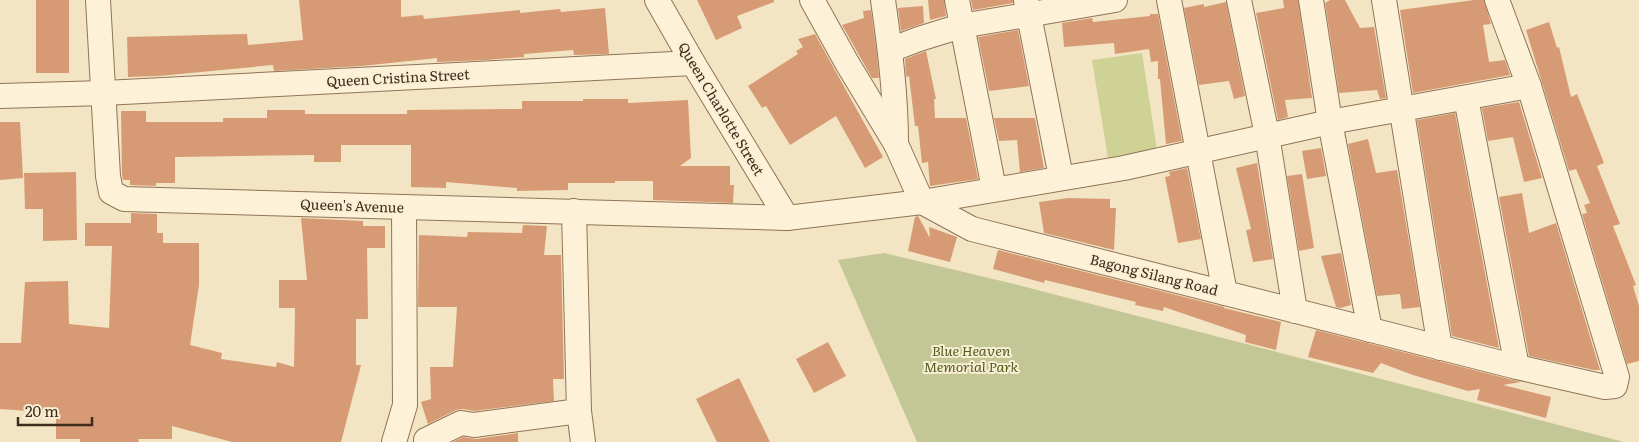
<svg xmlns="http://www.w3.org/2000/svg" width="1639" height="442" font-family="Literata,serif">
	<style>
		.green { fill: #ced395 }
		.cemetery { fill: #c2c795 }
		.building { fill: #d69b75 }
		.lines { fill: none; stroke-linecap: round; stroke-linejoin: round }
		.minor-casing { stroke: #907457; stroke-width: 26 }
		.minor { stroke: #fdf1d8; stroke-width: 24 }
		.labels { text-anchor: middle; stroke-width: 4; stroke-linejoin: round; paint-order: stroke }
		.street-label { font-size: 14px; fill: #3f2c1d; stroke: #faeed4 }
		.park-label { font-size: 14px; font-style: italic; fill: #505e21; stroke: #faeed4 }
	</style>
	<rect width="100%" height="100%" fill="#f3e4c3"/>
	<!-- green -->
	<polygon class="green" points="1142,53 1157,150 1108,158 1092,60"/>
	<!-- cemetery -->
	<polygon class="cemetery" points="884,253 1014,284 1624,442 917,442 838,260"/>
	<!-- building -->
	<g class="building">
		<rect x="36" y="0" width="33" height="73"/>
		<polygon points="299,0 401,0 401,17 423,15 424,19 520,10 520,13 560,9 561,12 605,8 609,54 574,55 573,50 524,54 524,57 486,60 437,62 437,58 362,66 274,71 273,65 159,76 128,77 127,37 246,34 247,34 248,45 303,40"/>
		<polygon points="697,0 774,0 774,2 737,16 742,28 716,40"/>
		<polygon points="928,0 944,0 946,16 930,20"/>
		<polygon points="971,0 1013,0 1013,3 973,10"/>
		<polygon points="1283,0 1298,0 1312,98 1285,100 1288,117 1278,120 1256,13 1284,8"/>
		<polygon points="1330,0 1345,0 1360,28 1374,27 1386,98 1380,99 1377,90 1339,93 1325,3"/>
		<polygon points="1474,0 1484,0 1491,24 1483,25 1489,62 1505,60 1510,75 1413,93 1400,10"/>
		<polygon points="1226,2 1245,96 1234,99 1229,81 1199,85 1184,8 1204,4 1204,7"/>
		<polygon points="923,6 924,23 901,31 898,8"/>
		<polygon points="871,10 877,55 879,78 872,78 842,25 864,18 863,11"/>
		<polygon points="1150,14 1158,14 1182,141 1166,144 1160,79 1158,79 1158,61 1151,62 1149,49 1115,54 1114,43 1064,47 1062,23 1092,18 1093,22 1150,16"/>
		<polygon points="1549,22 1557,48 1559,47 1571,97 1577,94 1604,163 1597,166 1620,224 1613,226 1636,285 1633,286 1639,306 1639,361 1627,364 1582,214 1587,213 1584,205 1590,203 1576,169 1569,171 1526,30"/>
		<polygon points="1018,30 1029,86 989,91 978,37"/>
		<polygon points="815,34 883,157 865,168 836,116 790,145 766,106 762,108 748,86 798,54 796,51 803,47 798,39"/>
		<polygon points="926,51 936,99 934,99 935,118 966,118 978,179 930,186 928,162 922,163 918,126 915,126 909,76 906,77 905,59"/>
		<polygon points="583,99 628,99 628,103 688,100 691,158 680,166 730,166 730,185 734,185 733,203 653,200 653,181 615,181 615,183 568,183 568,190 517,191 517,188 446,182 446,188 411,187 411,145 341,145 341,162 314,162 314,155 175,157 175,183 156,183 156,186 130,185 130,180 123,180 122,174 121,111 146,111 146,122 223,122 223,118 267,118 267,110 305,110 305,114 407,114 407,110 522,109 522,101 583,101"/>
		<polygon points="1519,102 1542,178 1524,182 1513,137 1488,141 1482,108"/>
		<polygon points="1455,113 1499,348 1452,336 1417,120"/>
		<polygon points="994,118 1035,118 1044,168 1020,172 1017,140 999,141"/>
		<polygon points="0,122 20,122 23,178 0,180"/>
		<polygon points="1368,139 1376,173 1397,170 1420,307 1402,309 1400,294 1377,296 1348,144"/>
		<polygon points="1321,148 1326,176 1307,179 1302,151"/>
		<polygon points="1257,163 1273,259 1253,262 1246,230 1251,229 1236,168"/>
		<polygon points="1187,168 1201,239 1178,243 1165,177 1170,176 1169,172"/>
		<polygon points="76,172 77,240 43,241 43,209 25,209 24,173"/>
		<polygon points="1302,174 1314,248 1299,251 1287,176"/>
		<polygon points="1522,193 1529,233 1556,223 1600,370 1594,370 1529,356 1499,197"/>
		<polygon points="1068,198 1110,199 1110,208 1116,208 1114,250 1044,233 1039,202"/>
		<polygon points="131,213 157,214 157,233 163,233 163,243 199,243 199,285 190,345 222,353 221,359 276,367 277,362 294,367 295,308 279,308 279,280 307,280 301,218 363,221 363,226 385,226 385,248 367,248 368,319 356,319 356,365 361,365 341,442 232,442 172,426 172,439 138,439 139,442 80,442 80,439 56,439 56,413 0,409 0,343 21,343 25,282 68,281 69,324 109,328 112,246 85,246 85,223 131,223"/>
		<polygon points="918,216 930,238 929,227 957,237 950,262 908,251 915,217"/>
		<polygon points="523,225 547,226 544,255 561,255 564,379 553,379 554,401 474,411 463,409 456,410 428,424 421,402 431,399 430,367 453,367 457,307 418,307 419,235 467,237 468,232 522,233"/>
		<polygon points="998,250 1224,307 1224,308 1281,322 1276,350 1245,342 1246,335 1164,307 1163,311 1135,305 1136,302 1045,280 1044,283 993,269"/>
		<polygon points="1341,253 1351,305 1340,308 1336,307 1321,256"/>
		<polygon points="1316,330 1521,382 1503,385 1551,397 1546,418 1477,400 1480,389 1468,391 1413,375 1381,363 1373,373 1308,357"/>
		<polygon points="828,342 846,376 814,393 796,359"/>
		<polygon points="739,378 770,442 717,442 696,399"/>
		<polygon points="518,433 518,442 453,442 463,437 476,439"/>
	</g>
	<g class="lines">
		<!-- minor casing -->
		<g class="minor-casing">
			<g id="minor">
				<polyline points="98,0 108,176 111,192 124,199 787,218 922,202 1124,168 1330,122 1529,86"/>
				<polyline points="657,0 693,63 787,218"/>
				<polyline points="812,0 847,63 896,144 922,202 972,229 1517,367 1605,387 1615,386 1617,377 1529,86 1497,0"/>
				<path d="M 883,0 C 890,48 896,95 896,144"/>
				<polyline points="957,0 994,189"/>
				<polyline points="1026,0 1061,177"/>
				<polyline points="1169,0 1225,293"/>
				<polyline points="1239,0 1267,135 1295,311"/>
				<polyline points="1311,0 1330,122 1370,330"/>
				<polyline points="1384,0 1440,348"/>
				<polyline points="890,50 919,39 961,26 1115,0"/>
				<polyline points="0,96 104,93 693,63"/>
				<polyline points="1466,98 1517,367"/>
				<polyline points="574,211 579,411 583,442"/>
				<polyline points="426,440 461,423 474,425 579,411"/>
				<polyline points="394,442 405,405 404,207"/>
			</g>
		</g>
		<!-- minor -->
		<use href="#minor" class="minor"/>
	</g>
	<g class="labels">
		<!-- street labels -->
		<g class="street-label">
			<text transform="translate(398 78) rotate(-3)" y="5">Queen Cristina Street</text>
			<text transform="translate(721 109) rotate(59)" y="5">Queen Charlotte Street</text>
			<text transform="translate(352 206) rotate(2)" y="5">Queen's Avenue</text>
			<text transform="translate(1154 275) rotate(14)" y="5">Bagong Silang Road</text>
		</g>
		<!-- park labels -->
		<g class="park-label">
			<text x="971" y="356">Blue Heaven<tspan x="971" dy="16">Memorial Park</tspan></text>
		</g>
	</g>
	<!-- scale -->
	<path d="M18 417v8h74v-8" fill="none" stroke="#3f2c1d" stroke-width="2.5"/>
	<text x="25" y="417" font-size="15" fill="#3f2c1d" stroke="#faeed4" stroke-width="4" paint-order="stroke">20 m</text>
</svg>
